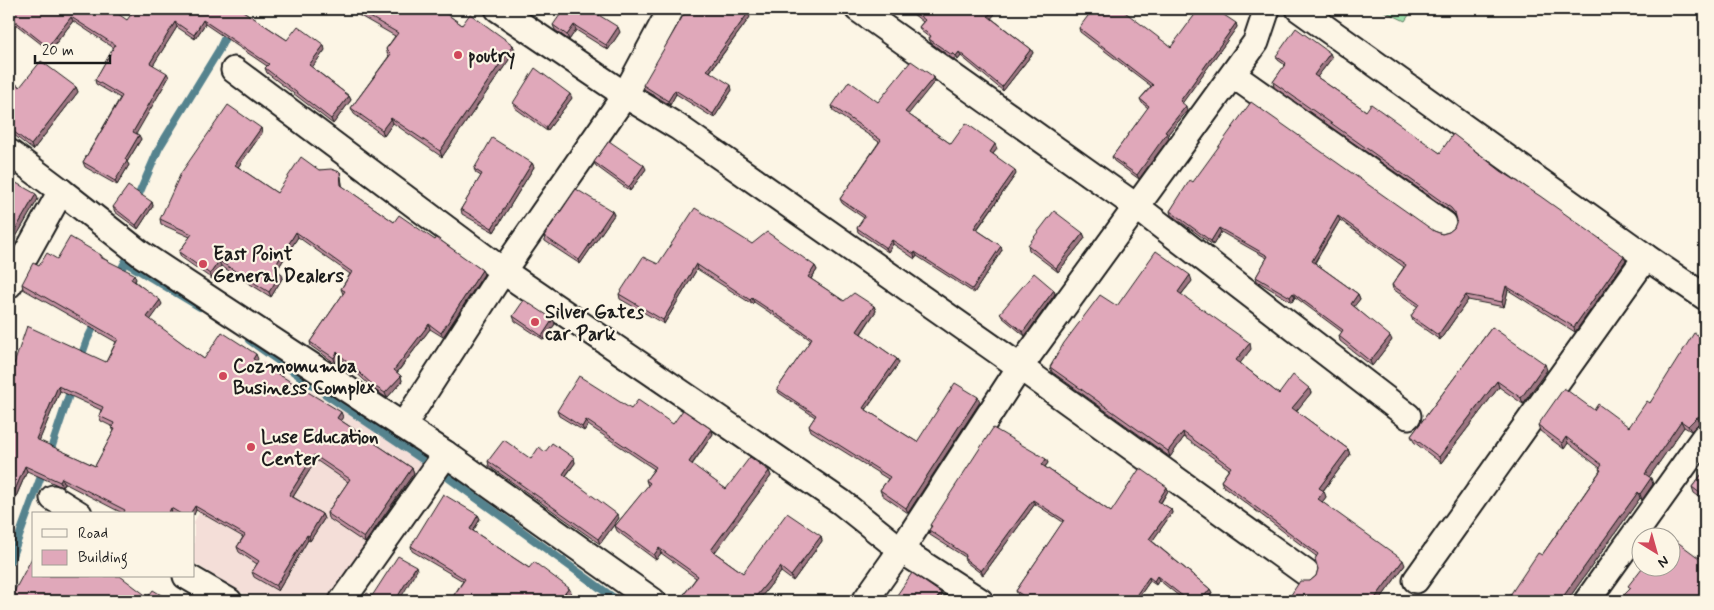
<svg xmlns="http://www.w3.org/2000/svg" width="1714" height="610" font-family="Mynerve,sans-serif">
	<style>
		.built { fill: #f4ded8 }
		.green { fill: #9cdfaa; stroke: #5c7e63 }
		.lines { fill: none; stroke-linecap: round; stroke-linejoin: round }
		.stream { stroke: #55838e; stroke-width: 8 }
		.minor-casing { stroke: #1c1c1c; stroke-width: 29 }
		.minor { stroke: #fcf5e5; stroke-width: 25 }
		.wall { fill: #c190a0; stroke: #1c1c1c; fill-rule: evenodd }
		.shaded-wall { fill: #9d7682; stroke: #1c1c1c }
		.building { fill: #e0a8ba; stroke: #1c1c1c; fill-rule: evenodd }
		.poi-dot { fill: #d1495b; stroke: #fcf5e5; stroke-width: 2 }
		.labels { text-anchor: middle; stroke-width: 4.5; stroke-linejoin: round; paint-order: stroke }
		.poi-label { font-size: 19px; font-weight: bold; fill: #1c1c1c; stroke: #fcf5e5; text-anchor: start }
	</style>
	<rect width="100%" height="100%" fill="#fcf5e5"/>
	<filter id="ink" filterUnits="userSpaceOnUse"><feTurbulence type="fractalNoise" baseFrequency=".02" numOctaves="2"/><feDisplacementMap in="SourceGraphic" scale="10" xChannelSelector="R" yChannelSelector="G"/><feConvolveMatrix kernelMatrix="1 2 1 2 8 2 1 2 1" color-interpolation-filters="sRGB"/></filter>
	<g filter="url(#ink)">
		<!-- built -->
		<polygon class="built" points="261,360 432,467 348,601 255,601 194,563 194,522 214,486 221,420"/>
		<!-- green -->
		<polygon class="green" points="1380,9 1413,9 1405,21"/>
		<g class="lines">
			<!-- stream -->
			<g class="stream">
				<polyline points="136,201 159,148 219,50 229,29"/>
				<polyline points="118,276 125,262 200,307"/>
				<polyline points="249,340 328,396 425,461"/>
				<polyline points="80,360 87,340 97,320"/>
				<polyline points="49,455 72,386"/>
				<polyline points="446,476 618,601"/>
				<polyline points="9,564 44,468"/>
			</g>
			<!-- minor casing -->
			<g class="minor-casing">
				<g id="minor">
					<polyline points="498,9 625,95 678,127 1020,367 1306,573"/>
					<polyline points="858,9 1137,207 1408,416"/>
					<polyline points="1299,9 1646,257 1705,297"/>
					<polyline points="234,70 503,271 841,502 901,550 980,601"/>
					<polyline points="1233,75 1444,224"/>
					<polyline points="9,152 61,191 141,254 446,454 653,601"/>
					<polyline points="9,285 61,191"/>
					<polyline points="403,426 503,271 625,95 671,9"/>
					<polyline points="53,498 79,514"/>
					<polyline points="186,576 229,601"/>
					<polyline points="1416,580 1646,257"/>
					<polyline points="342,601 446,454"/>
					<polyline points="865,601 901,550 1020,367 1256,42 1267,9"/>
					<polyline points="1587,601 1705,436"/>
				</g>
			</g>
			<!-- minor -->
			<use href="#minor" class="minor"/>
		</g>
		<!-- wall -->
		<g class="wall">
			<polygon points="9,9 127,20 240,9 287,40 325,50 312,67 349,96 351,100 333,124 267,73 265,68 267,66 205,24 195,39 177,27 153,65 169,77 136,133 141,139 127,162 129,165 117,185 85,167 83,162 120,98 96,84 95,80 114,48 73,21 50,51 9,19"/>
			<polygon points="348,9 440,9 462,25 513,45 515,51 442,157 393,123 384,136 354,114 351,108 389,56 388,55 386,49 395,36"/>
			<polygon points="591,9 591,10 620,32 608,50 576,30 569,40 555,30 553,25"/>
			<polygon points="907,9 999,9 991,18 1031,49 1033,53 1003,91 961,56 958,60 955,58 953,59 931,43 929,39 930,38 921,31 919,27 923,22"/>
			<polygon points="750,17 710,72 732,90 714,118 676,94 670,105 644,89 643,85"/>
			<polygon points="1236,23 1237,27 1182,103 1187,111 1168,134 1169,138 1139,179 1114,161 1112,157 1148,108 1142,103 1140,99 1151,86 1080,32 1079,28 1171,47"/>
			<polygon points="1276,56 1332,58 1317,77 1366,111 1440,153 1501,171 1626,260 1575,332 1508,290 1504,307 1468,300 1440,340 1413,321 1411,316 1418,307 1393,289 1392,285 1404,267 1340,220 1315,263 1358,294 1360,299 1354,306 1392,340 1372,366 1340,341 1339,336 1342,332 1295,297 1292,302 1257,281 1256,277 1267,258 1221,232 1213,245 1171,215 1170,211 1193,182 1434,231 1442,234 1449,232 1454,228 1457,220 1456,216 1452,212 1274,87 1273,82 1285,65 1278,60"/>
			<polygon points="934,77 935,81 908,114 951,144 997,149 993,154 1016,174 977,230 1001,246 1002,250 974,293 917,256 915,259 893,244 888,252 858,232 857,228 864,218 842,203 840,199 879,142 833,111 832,106 878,102"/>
			<polygon points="9,79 20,87 76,87 78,92 33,150 9,131"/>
			<polygon points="572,98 547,131 515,108 513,103"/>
			<polygon points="261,128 262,133 238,167 277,193 319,170 340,172 341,177 342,186 394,222 435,240 482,270 484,274 443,337 430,329 397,373 401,376 402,381 387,398 375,390 339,357 335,363 311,346 310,342 343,294 341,289 350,274 298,237 277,270 283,277 271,297 221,266 212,279 181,257 179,252 190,237 161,224 160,219"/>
			<polygon points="594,162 646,169 630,191 596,166"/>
			<polygon points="532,163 534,167 494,232 462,214 461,209 481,176 476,173 474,169"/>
			<polygon points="9,179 38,199 13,242 9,239"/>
			<polygon points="152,202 153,206 138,229 115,212 113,207"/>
			<polygon points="612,211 614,215 580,264 545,241 544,236"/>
			<polygon points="1083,233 1085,238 1058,272 1029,250 1028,245"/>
			<polygon points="752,244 815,266 817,270 811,279 844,301 874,306 876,311 861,334 897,359 899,363 866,410 917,442 980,402 908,513 882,495 880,490 888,479 811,431 809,426 815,417 779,393 777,389 811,340 754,302 752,304 697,269 664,324 620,299 619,294 658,264"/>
			<path d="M 101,255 L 103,258 L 136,279 L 135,281 L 162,304 L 150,320 L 204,359 L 258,359 L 256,361 L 343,417 L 340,420 L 412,468 L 414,473 L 365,543 L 328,518 L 327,513 L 348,482 L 316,460 L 293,497 L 322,514 L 324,519 L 310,541 L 308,540 L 278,591 L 254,577 L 252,572 L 257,564 L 239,552 L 237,547 L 243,537 L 196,510 L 194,514 L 124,514 L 64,483 L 62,487 L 27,471 L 9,513 L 14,364 L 106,362 L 116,342 L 23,289 L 22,284 L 39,266 ZM 60,391 L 101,410 L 99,416 L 101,421 L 113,427 L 112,428 L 114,431 L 95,466 L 39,441 Z"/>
			<polygon points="1192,281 1181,295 1251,349 1240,363 1279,394 1309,388 1311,393 1296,411 1348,449 1350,455 1323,491 1326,497 1322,502 1405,565 1379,601 1290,601 1289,598 1316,576 1318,569 1316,556 1223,486 1221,481 1229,469 1184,437 1170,457 1052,372 1050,367 1117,306"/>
			<polygon points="1054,290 1055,294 1025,336 1002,317 1000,313"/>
			<polygon points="513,316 555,324 544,340 515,321"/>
			<polygon points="1492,327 1547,370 1523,404 1499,387 1441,463 1414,442 1411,436"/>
			<polygon points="1705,339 1705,422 1699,423 1691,431 1684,427 1649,477 1653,484 1642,500 1640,498 1567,601 1506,601 1542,555 1600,471 1599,469 1600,468 1568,443 1564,449 1540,431 1538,425 1594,410 1629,427"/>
			<polygon points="631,409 673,424 711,429 713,434 692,465 726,489 769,471 771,476 714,552 743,573 821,536 822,541 793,581 781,572 758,601 679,601 696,578 661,553 656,560 617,531 615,526 648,486 646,480 654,469 588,425 584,431 559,416 557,411"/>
			<polygon points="545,452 574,458 575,463 566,476 619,518 600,544 489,466 488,461 531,459"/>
			<polygon points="1046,459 1048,463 1045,467 1111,512 1168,491 1161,503 1171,509 1172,513 1152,541 1210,589 1212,593 1205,601 1185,601 1159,580 1156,585 1150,581 1136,601 1027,601 1018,595 1016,591 1063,522 1035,504 983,575 966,562 964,558 965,557 930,535 929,530 931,527 930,525"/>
			<polygon points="1705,470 1705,501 1694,493 1692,487"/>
			<polygon points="478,515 480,519 473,531 529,568 571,592 564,601 450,601 463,581 412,551 411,546"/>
		</g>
		<!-- shaded-wall -->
		<g class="shaded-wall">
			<polygon points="994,9 999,9 990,20 988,16"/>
			<polygon points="748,13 750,17 708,74 707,70"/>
			<polygon points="71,17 73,21 50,51 48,47"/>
			<polygon points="203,20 205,24 195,39 194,35"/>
			<polygon points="175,22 177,27 152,67 150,63"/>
			<polygon points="1236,23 1237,27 1181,105 1180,101"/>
			<polygon points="574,25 576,30 569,40 567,35"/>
			<polygon points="618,27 620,32 608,50 606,45"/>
			<polygon points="324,45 325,50 311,69 309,65"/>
			<polygon points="513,45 515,51 442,157 440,151"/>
			<polygon points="1031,49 1033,53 1003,91 1002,87"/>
			<polygon points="959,52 961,56 958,60 956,56"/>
			<polygon points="1330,53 1332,58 1315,80 1314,75"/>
			<polygon points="167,73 169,77 135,136 133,132"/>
			<polygon points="934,77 935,81 907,116 905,112"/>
			<polygon points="731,85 732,90 714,118 713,114"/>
			<polygon points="76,87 78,92 33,150 31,145"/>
			<polygon points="675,90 676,94 670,105 668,101"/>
			<polygon points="570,94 572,98 547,131 546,127"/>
			<polygon points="349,96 351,100 333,124 331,119"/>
			<polygon points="1186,106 1187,111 1168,134 1169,138 1139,179 1137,175 1165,132"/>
			<polygon points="391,118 393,123 384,136 382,130"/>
			<polygon points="261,128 262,133 236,170 235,165"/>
			<polygon points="139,135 141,139 127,162 129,165 117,185 115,181 125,159"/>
			<polygon points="995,144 997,149 991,156 990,152"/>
			<polygon points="532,163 534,167 494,232 492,228"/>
			<polygon points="644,165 646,169 630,191 629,187"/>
			<polygon points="1015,170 1016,174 975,232 974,228"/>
			<polygon points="340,172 341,177 343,190 341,185"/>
			<polygon points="36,194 38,199 13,242 11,237"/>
			<polygon points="152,202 153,206 138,229 136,225"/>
			<polygon points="612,211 614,215 580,264 579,260"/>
			<polygon points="1338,216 1340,220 1313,265 1312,261"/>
			<polygon points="1219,228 1221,232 1213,245 1211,241"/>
			<polygon points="296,232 298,237 275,273 274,268"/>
			<polygon points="1083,233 1085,238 1058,272 1056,268"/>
			<polygon points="892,240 893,244 888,252 886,248"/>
			<polygon points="1001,246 1002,250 974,293 972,289"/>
			<polygon points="915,252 917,256 915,259 914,254"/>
			<polygon points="1624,256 1626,260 1575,332 1574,327"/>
			<polygon points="219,261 221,266 212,279 210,274"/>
			<polygon points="696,264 697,269 664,324 663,320"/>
			<polygon points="815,266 817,270 809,281 808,277"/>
			<polygon points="482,270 484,274 443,337 441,333"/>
			<polygon points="281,273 283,277 271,297 269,292"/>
			<polygon points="134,274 136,279 133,284 131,279"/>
			<polygon points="1190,275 1192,281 1179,297 1178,292"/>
			<polygon points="1506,286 1508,290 1504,307 1502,302"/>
			<polygon points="1054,290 1055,294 1025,336 1023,332"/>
			<polygon points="1293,293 1295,297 1292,302 1290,297"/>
			<polygon points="1358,294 1360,299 1353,308 1351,304"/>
			<polygon points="1466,295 1468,300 1440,340 1438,335"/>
			<polygon points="752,298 754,302 752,304 750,300"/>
			<polygon points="160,300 162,304 149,322 147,317"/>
			<polygon points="874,306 876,311 859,336 857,331"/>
			<polygon points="553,319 555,324 544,340 542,336"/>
			<polygon points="429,324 430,329 395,375 394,370"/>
			<polygon points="1390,336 1392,340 1372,366 1370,361"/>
			<polygon points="1250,343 1251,349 1238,366 1236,360"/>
			<polygon points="337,352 339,357 335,363 334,358"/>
			<polygon points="256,354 258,359 255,364 253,359"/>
			<polygon points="897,359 899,363 864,412 863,408"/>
			<polygon points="1545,364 1547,370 1523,404 1521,398"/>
			<polygon points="401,376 402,381 387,398 385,393"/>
			<polygon points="1497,381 1499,387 1441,463 1439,457"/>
			<polygon points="58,386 60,391 38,444 36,439"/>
			<polygon points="1309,388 1311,393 1294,414 1292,408"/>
			<polygon points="978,397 980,402 908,513 906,508"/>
			<polygon points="341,412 343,417 339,423 337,418"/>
			<polygon points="1697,417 1699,423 1691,431 1688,426"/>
			<polygon points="586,420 588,425 584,431 582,427"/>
			<polygon points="1681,421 1684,427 1647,480 1645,474"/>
			<polygon points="711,429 713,434 690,467 689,462"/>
			<polygon points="1183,432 1184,437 1170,457 1168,451"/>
			<polygon points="1566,437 1568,443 1564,449 1562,443"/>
			<polygon points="1348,449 1350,455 1321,493 1319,488"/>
			<polygon points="314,455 316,460 291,500 289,495"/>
			<polygon points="574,458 575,463 564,478 563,474"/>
			<polygon points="1046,459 1048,463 1043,469 1042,465"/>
			<polygon points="25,466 27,471 9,513 9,504"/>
			<polygon points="412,468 414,473 365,543 364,538"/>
			<polygon points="769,471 771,476 713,555 711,550"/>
			<polygon points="62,478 64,483 62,487 60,482"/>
			<polygon points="1651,478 1653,484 1642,500 1640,494"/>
			<polygon points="1167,487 1168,491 1159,505 1158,501"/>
			<polygon points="1324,491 1326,497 1320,505 1318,499"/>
			<polygon points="1638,492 1640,498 1567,601 1560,601"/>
			<polygon points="1033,500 1035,504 983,575 981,571"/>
			<polygon points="195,506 196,510 194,515 194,514 190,514"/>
			<polygon points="171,508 172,514 168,514"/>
			<polygon points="1171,509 1172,513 1151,543 1149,539"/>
			<polygon points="322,514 324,519 310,541 309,536"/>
			<polygon points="617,514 619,518 600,544 598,539"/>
			<polygon points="478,515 480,519 472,533 470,529"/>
			<polygon points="307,535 308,540 278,591 276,586"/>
			<polygon points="821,536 822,541 793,581 791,576"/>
			<polygon points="659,548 661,553 656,560 654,555"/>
			<polygon points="1403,560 1405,565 1379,601 1373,601"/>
			<polygon points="416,566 417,570 399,601 395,601"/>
			<polygon points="780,567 781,572 758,601 752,601"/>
			<polygon points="1157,576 1159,580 1156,585 1154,581"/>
			<polygon points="1149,577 1150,581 1136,601 1132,601"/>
			<polygon points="569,588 571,592 564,601 559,601"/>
			<polygon points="1210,589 1212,593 1205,601 1200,601"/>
			<polygon points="941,593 942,597 940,601 935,601"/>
		</g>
		<!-- building -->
		<g class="building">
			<polygon points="9,9 111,9 127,20 135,9 240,9 287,40 298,26 324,45 309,65 349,96 331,119 265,68 269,64 203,20 194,35 175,22 150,63 167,73 133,132 139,135 125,159 127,161 115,181 83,162 122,96 95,80 115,45 71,17 48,47 9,16"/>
			<polygon points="356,9 440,9 462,25 470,14 513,45 440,151 391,118 382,130 351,108 391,54 386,49 398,33"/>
			<polygon points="564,9 589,9 618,27 606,45 574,25 567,35 553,25"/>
			<polygon points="688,9 743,9 748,13 707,70 731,85 713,114 675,90 668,101 643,85 684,14"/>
			<polygon points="911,9 994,9 988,16 1031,49 1002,87 959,52 956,56 953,53 952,55 929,39 931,36 919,27 925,20"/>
			<polygon points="1093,9 1121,9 1171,47 1199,9 1215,9 1236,23 1180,101 1186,106 1165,132 1167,133 1137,175 1112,157 1149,106 1140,99 1153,85 1079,28"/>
			<polygon points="1296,28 1330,53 1314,75 1366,111 1371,104 1440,153 1453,134 1501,171 1540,196 1624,256 1574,327 1506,286 1502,302 1466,295 1438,335 1411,316 1419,304 1392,285 1406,265 1338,216 1312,261 1358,294 1351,304 1390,336 1370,361 1339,336 1343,330 1293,293 1290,297 1256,277 1268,256 1219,228 1211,241 1170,211 1190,180 1193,182 1251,102 1434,231 1442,234 1449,232 1454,228 1457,220 1455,213 1451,208 1273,82 1286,63 1276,56"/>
			<polygon points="41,61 76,87 31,145 9,128 9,79 20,87"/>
			<polygon points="911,61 934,77 905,112 951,144 966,123 995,144 990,152 1015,170 974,228 1001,246 972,289 915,252 914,254 892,240 886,248 857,228 865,216 840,199 881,140 832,106 849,81 878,102"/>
			<polygon points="535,68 570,94 546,127 513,103"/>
			<polygon points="228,105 261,128 235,165 277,193 301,157 319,170 331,169 340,172 341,185 394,222 399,215 435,240 437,238 482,270 441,333 429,324 394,370 401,376 385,393 374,386 337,352 334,358 310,342 345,291 341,289 352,272 296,232 274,268 281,273 269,292 219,261 210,274 179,252 192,234 160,219 181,173"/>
			<polygon points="492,138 532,163 492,228 461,209 482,174 474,169"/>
			<polygon points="609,141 644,165 629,187 594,162"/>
			<polygon points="9,179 36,194 11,237 9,235"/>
			<polygon points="128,186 152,202 136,225 113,207"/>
			<polygon points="576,189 612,211 579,260 544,236"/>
			<polygon points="695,208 752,244 767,232 815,266 808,277 844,301 854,293 874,306 857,331 897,359 863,408 917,442 955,383 978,397 906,508 880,490 890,477 809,426 816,415 777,389 812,338 752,298 750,300 696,264 663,320 619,294 643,257 658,264"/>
			<polygon points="1054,211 1083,233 1056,268 1028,245"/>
			<path d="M 70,237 L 101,255 L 100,257 L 134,274 L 131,279 L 160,300 L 147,317 L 204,359 L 222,332 L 256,354 L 253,359 L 341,412 L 337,418 L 412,468 L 364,538 L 327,513 L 350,479 L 314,455 L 289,495 L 322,514 L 309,536 L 307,535 L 276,586 L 252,572 L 259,561 L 237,547 L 245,535 L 195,506 L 190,514 L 181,514 L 171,508 L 168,514 L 126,514 L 124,512 L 125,510 L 62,478 L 60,482 L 25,466 L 9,504 L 9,362 L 14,364 L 27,326 L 106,362 L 118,339 L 22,284 L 33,263 L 39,266 L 47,253 L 57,259 ZM 58,386 L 103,407 L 99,416 L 114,423 L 112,428 L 115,429 L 95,466 L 36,439 Z"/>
			<polygon points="1156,251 1190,275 1178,292 1250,343 1236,360 1279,394 1293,375 1309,388 1292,408 1348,449 1319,488 1324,491 1318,499 1403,560 1373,601 1293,601 1289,598 1300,581 1310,581 1316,576 1318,569 1315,559 1318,554 1221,481 1231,467 1183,432 1168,451 1050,367 1064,343 1100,295 1117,306"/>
			<polygon points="1034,273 1054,290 1023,332 1000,313"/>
			<polygon points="524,300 553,319 542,336 513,316"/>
			<polygon points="1492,327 1545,364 1521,398 1497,381 1439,457 1411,436"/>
			<polygon points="1694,333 1705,339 1705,416 1697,417 1688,426 1681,421 1645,474 1651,478 1640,494 1638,492 1560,601 1506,601 1538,553 1542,555 1601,470 1599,469 1602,465 1566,437 1562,443 1538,425 1564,388 1594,410 1598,404 1629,427 1647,401 1650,403"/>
			<polygon points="579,376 631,409 638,400 673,424 683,410 711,429 689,462 726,489 750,457 769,471 711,550 743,573 787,513 821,536 791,576 780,567 752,601 751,601 746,597 743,601 679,601 698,576 659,548 654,555 615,526 650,483 646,480 656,467 586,420 582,427 557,411"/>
			<polygon points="993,428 1046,459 1042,465 1111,512 1140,468 1167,487 1158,501 1171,509 1149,539 1210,589 1200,601 1189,601 1157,576 1154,581 1149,577 1132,601 1031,601 1016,591 1064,520 1033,500 981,571 964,558 966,555 929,530 932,526 930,525"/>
			<polygon points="504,440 531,459 539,447 545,452 552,443 574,458 563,474 617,514 598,539 488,461"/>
			<polygon points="1705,470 1705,497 1692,487"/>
			<polygon points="443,494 478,515 470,529 529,568 534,562 569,588 559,601 501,601 498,599 497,601 450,601 465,579 411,546"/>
			<polygon points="1666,534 1671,538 1664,538"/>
			<polygon points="1672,538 1699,558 1705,549 1705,601 1618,601 1631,588 1628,586 1642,568 1672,568"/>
			<polygon points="33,556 34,576 120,576 148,597 153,590 171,601 64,601 62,600 62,601 9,601"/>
			<polygon points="398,556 416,566 395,601 362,601 367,593 372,596"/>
			<polygon points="912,573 941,593 935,601 893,601"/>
		</g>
	</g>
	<!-- markers -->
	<g class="poi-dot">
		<circle cx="458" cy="55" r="5"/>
		<circle cx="203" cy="264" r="5"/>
		<circle cx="535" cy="322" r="5"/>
		<circle cx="223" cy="376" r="5"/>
		<circle cx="251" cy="447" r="5"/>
	</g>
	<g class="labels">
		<!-- poi labels -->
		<g class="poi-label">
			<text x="468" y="62">poutry</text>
			<text x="213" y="260">East Point<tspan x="213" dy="22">General Dealers</tspan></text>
			<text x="545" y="318">Silver Gates<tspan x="545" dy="22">car Park</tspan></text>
			<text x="233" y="372">Cozmomumba<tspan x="233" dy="22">Business Complex</tspan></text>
			<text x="261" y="443">Luse Education<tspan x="261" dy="22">Center</tspan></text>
		</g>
	</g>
	<!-- margin -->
	<rect width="1714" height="610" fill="none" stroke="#fcf5e5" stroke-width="30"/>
	<rect x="15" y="15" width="1684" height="580" fill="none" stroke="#1c1c1c" stroke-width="2" filter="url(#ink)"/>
	<!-- legend -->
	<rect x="32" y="512" width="162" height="65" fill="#fcf5e5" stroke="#a29e95"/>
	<rect x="42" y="529" width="25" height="8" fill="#fcf5e5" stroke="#a29e95"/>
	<text x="78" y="538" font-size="15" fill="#1c1c1c">Road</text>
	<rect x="42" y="550" width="25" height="15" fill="#e0a8ba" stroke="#a29e95"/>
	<text x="78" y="562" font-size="15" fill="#1c1c1c">Building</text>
	<!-- north arrow -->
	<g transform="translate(1656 552) rotate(143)"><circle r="24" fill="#fcf5e5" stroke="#a29e95"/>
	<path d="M0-4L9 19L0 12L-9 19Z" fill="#d1495b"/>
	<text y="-8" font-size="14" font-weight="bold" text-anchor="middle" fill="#1c1c1c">N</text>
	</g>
	<!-- scale -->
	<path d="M35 55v8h75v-8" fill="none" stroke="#1c1c1c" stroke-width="2.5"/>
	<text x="42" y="55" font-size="15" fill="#1c1c1c" stroke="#fcf5e5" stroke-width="4" paint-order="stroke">20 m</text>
</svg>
